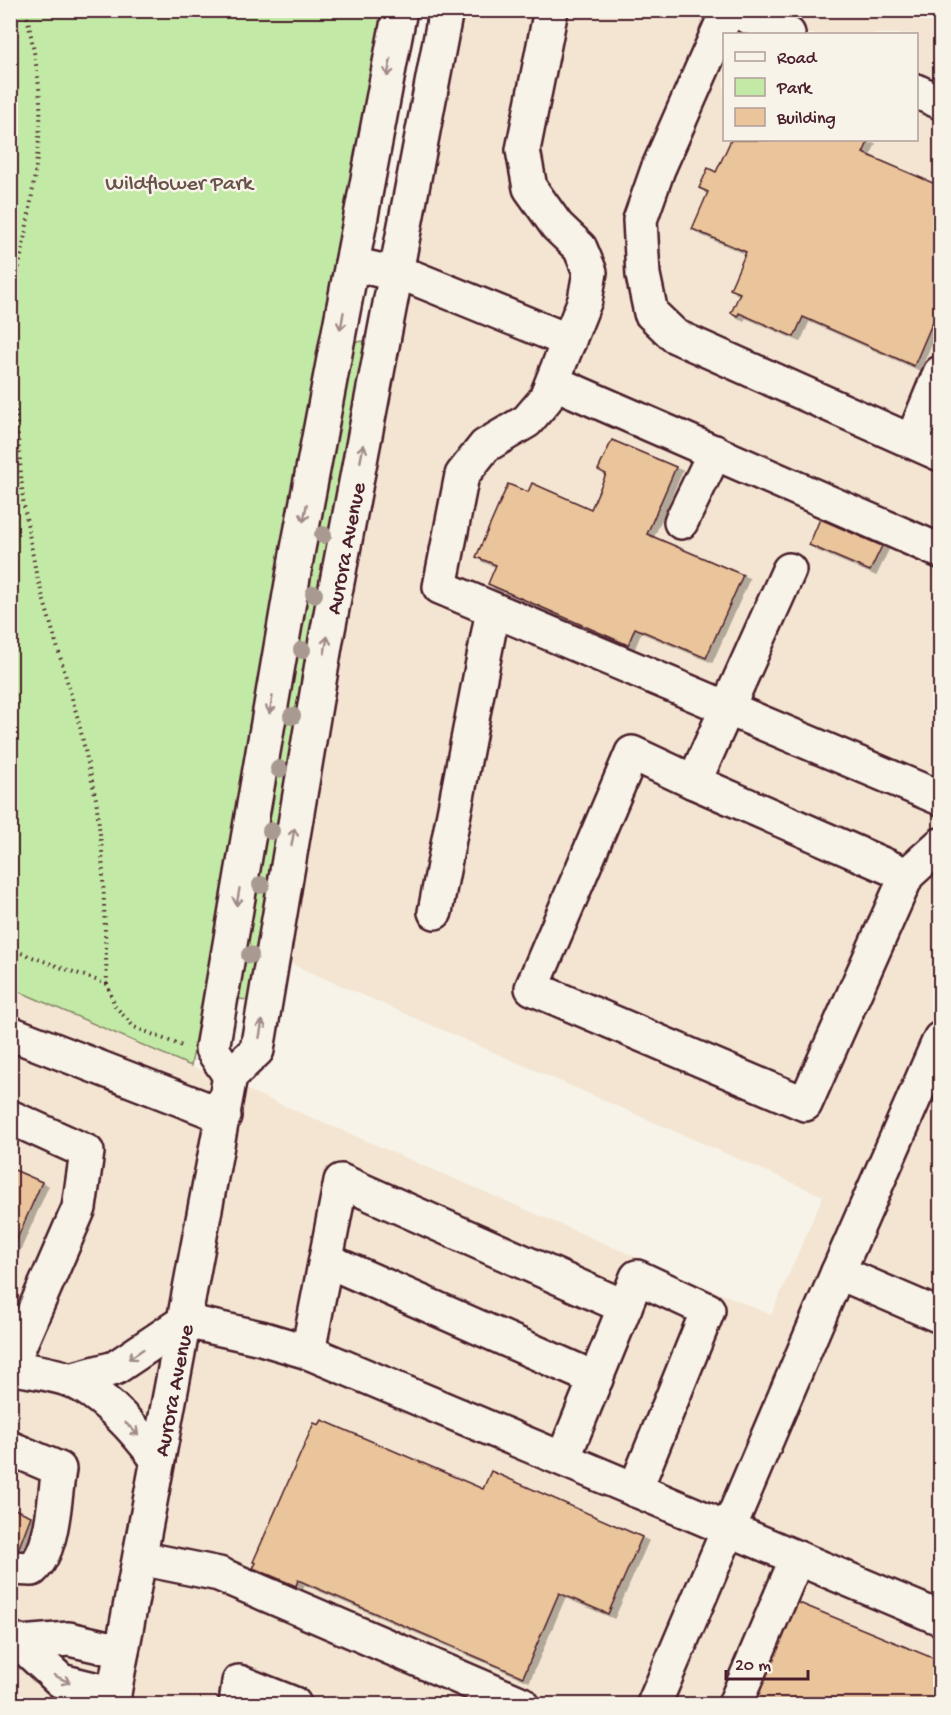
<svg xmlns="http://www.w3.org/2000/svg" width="951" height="1715" font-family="'Gochi Hand',sans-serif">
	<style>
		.built { fill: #f3e5d1; fill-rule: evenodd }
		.green { fill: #c2eaa6; stroke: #868468; stroke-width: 1.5 }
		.building { fill: #eac49a; stroke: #4a1f2b; stroke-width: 1.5; filter: url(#shadow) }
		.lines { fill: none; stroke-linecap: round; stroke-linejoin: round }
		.minor-casing { stroke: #4a1f2b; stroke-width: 38 }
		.major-casing { stroke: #4a1f2b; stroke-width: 38 }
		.path { stroke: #4a1f2b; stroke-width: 4; stroke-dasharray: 1.5 4.5; stroke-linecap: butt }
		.minor { stroke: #f7f3e8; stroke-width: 33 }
		.major { stroke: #f7f3e8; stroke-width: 33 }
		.tree { fill: #a89a91 }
		.oneway { stroke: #a0898a }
		.labels { text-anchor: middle; stroke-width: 5; stroke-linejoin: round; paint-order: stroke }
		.park-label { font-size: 22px; fill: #68524a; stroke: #f7f3e8 }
		.street-label { font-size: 22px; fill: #4a1f2b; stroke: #f7f3e8 }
	</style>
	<defs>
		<filter id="shadow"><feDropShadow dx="6" dy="4" stdDeviation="0" flood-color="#0004"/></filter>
	</defs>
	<rect width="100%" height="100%" fill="#f7f3e8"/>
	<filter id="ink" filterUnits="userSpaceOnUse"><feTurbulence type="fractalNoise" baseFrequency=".0167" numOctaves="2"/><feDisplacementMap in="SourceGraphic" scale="12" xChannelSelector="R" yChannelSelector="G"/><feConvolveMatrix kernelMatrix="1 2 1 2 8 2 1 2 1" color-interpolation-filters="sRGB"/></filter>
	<g filter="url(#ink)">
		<!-- built -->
		<path class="built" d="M 463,11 L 940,11 L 940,1704 L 11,1704 L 10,988 L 771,1315 L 823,1196 L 287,962 L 364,524 ZM 724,34 L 916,34 L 916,140 L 724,140 Z"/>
		<!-- green -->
		<g class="green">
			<polygon points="11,11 383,11 191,1066 11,988"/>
			<polygon points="366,341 249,1000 238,999 309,570 354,342"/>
		</g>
		<!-- building -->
		<g class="building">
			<polygon points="731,140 869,140 863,153 940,186 940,305 914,366 803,317 794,337 739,313 738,316 731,313 740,293 730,289 746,252 692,229 708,192 699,188 708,168 716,172"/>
			<polygon points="612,440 676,467 647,534 743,575 706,658 635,628 628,645 488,584 496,565 476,557 508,484 528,492 532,483 591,509 606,474 598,470"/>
			<polygon points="820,519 882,546 870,571 809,545"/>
			<polygon points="10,1168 42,1182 10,1255"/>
			<polygon points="322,1420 483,1489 491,1471 642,1537 608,1614 559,1593 523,1677 298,1580 296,1586 253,1568 256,1563 253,1562 314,1423 319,1425"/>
			<polygon points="10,1507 31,1516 13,1563 10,1562"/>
			<polygon points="792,1600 940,1661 940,1704 750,1704"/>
		</g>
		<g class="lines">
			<!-- minor casing -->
			<g class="minor-casing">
				<g id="minor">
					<polyline points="551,10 523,150 530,188 557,226 580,248 590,272 585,300 545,400 527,421 485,446 462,475 440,587 940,798"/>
					<polyline points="728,10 658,169 640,220 643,275 651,313 675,336 940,454"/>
					<polyline points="733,10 788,34"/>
					<polyline points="916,91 940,102"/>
					<polyline points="352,264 414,278 569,341"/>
					<polyline points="553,382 940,551"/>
					<polyline points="912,441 940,373"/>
					<polyline points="681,522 715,452"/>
					<polyline points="789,570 694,782 632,753 532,988 805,1104 907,875 940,845"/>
					<polyline points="694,782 907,875"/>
					<polyline points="435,912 493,610"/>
					<polyline points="10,1033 224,1116"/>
					<polyline points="940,1039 838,1272 940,1316"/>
					<polyline points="10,1117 87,1152 79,1208 10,1367"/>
					<polyline points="326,1260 596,1379"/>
					<polyline points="308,1352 341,1181 625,1307"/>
					<path d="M 10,1367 C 29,1371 52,1373 70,1380 C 103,1393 137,1432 158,1460"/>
					<polyline points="70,1380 115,1368 185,1321 261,1338 308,1352 940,1618"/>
					<path d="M 10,1448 L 59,1469 C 54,1497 54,1550 32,1569 L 10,1568"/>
					<polyline points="563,1459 637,1277 708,1310 635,1490"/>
					<polyline points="140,1558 219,1574 522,1704"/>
					<polyline points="10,1638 20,1643 61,1681 114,1694"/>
					<polyline points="20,1643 69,1639 122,1651"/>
					<polyline points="236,1704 239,1682 294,1704"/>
					<polyline points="654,1704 838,1272"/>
					<polyline points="735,1704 797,1558"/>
				</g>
			</g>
			<!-- major casing -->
			<g class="major-casing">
				<g id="major">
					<polyline points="230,1076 212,1049 297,554 400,10"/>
					<polyline points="112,1704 230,1076 257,1050 326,640 446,10"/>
				</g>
			</g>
			<!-- path -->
			<g class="path">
				<path d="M 10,309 C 23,248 36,186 40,124 C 42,86 33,47 26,10"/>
				<polyline points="10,339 23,500 36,573 78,719 96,799 102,851 107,984 115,1006 134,1027 182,1046"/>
				<polyline points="10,949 107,984"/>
			</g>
			<!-- minor -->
			<use href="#minor" class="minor"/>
			<!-- major -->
			<use href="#major" class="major"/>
		</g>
		<!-- trees -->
		<g class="tree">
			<circle cx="323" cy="535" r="9"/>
			<circle cx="314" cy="594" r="9"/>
			<circle cx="302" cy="650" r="9"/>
			<circle cx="292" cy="716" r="9"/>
			<circle cx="279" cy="769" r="9"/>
			<circle cx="271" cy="831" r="9"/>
			<circle cx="261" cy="885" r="9"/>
			<circle cx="250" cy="955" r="9"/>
		</g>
		<!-- one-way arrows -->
		<defs><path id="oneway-shaft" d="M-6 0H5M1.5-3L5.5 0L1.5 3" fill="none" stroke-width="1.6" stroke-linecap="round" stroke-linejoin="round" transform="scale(1.5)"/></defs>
		<g class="oneway">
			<use href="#oneway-shaft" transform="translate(389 68) rotate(101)"/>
			<use href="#oneway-shaft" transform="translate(342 321) rotate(100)"/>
			<use href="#oneway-shaft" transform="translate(362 453) rotate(-79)"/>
			<use href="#oneway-shaft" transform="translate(305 513) rotate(101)"/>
			<use href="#oneway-shaft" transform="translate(326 645) rotate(-80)"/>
			<use href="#oneway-shaft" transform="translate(271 705) rotate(100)"/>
			<use href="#oneway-shaft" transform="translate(293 837) rotate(-80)"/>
			<use href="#oneway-shaft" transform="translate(238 897) rotate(100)"/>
			<use href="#oneway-shaft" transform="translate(261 1029) rotate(-80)"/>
			<use href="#oneway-shaft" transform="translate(136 1354) rotate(146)"/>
			<use href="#oneway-shaft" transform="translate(132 1429) rotate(44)"/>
			<use href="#oneway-shaft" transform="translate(62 1679) rotate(26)"/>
		</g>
	</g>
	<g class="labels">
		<!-- park labels -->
		<g class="park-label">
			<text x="179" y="189">Wildflower Park</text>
		</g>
		<!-- street labels -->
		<g class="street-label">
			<text transform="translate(344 548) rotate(-79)" y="8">Aurora Avenue</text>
			<text transform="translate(172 1390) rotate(-79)" y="8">Aurora Avenue</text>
		</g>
	</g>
	<!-- margin -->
	<rect width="951" height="1715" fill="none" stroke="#f7f3e8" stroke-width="36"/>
	<rect x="18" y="18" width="915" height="1679" fill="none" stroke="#4a1f2b" stroke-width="2" filter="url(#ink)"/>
	<!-- legend -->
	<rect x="723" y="33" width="195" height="108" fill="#f7f3e8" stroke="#b29e9c" stroke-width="1.5"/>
	<rect x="735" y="52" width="30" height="9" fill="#f7f3e8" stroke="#b29e9c" stroke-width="1.5"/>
	<text x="777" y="63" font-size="18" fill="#4a1f2b">Road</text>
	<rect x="735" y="78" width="30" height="18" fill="#c2eaa6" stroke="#b29e9c" stroke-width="1.5"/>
	<text x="777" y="93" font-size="18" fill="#4a1f2b">Park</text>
	<rect x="735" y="108" width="30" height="18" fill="#eac49a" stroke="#b29e9c" stroke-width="1.5"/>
	<text x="777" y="123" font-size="18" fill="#4a1f2b">Building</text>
	<!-- scale -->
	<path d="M726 1670v9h82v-9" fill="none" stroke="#4a1f2b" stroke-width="3"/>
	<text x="735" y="1670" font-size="18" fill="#4a1f2b" stroke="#f7f3e8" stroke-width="4.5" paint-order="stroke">20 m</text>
</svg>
